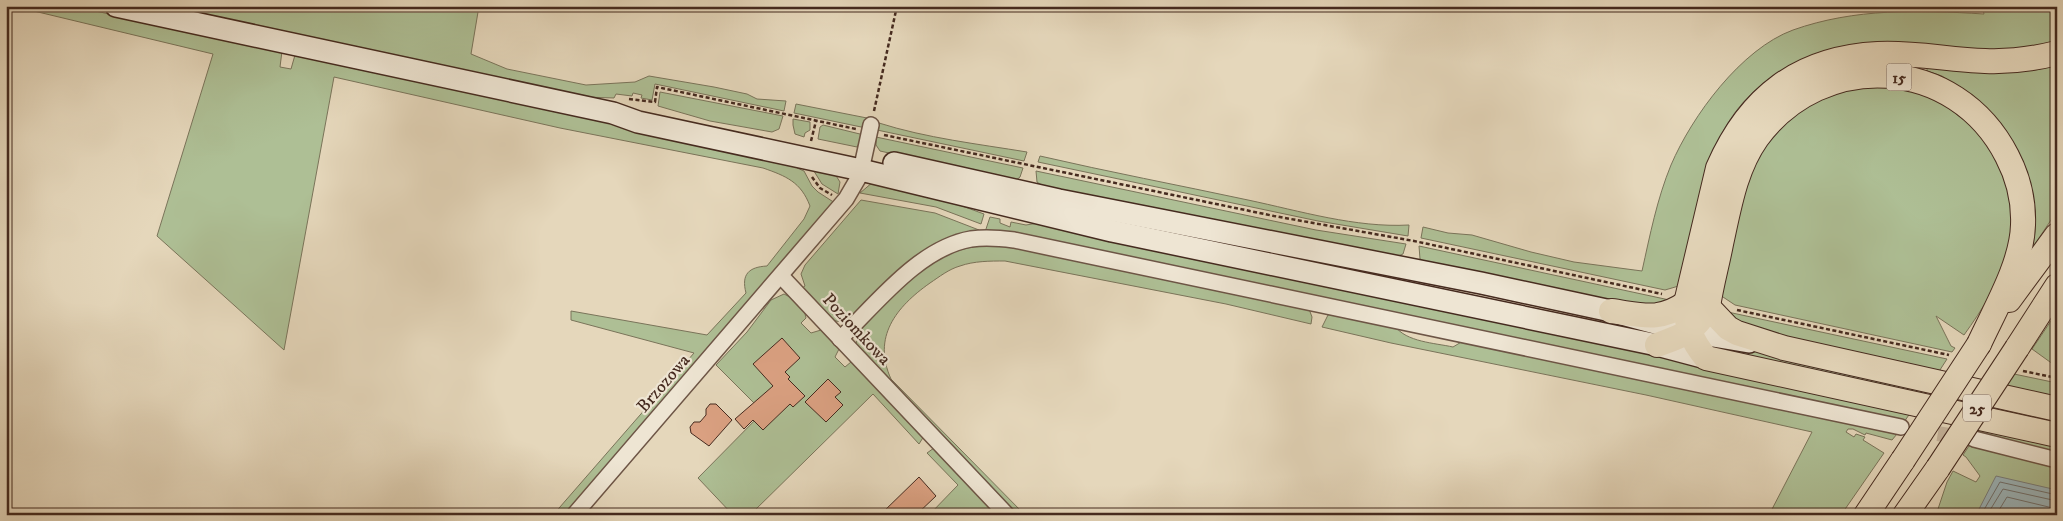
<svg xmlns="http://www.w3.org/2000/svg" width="2063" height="521" font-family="'IM FELL DW Pica',serif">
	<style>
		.green { fill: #aebf95; stroke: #7a745a }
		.water { fill: #9cb6bc; stroke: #797e7d }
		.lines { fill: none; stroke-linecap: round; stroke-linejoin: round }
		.shore { stroke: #70706e; stroke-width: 1 }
		.building { fill: #dba182; stroke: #452a1f }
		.street-tunnel { stroke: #c5b49c; stroke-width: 15; stroke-dasharray: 15 8; stroke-linecap: butt }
		.street-casing { stroke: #6d5546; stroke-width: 18 }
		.secondary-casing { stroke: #452a1f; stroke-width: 24 }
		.primary-casing { stroke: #452a1f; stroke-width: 26 }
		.path { stroke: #452a1f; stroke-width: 2.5; stroke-dasharray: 4 2.5; stroke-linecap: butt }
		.street { stroke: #eee5d3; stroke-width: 15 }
		.secondary { stroke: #eee5d3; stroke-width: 21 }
		.primary { stroke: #e5d7bb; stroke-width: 24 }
		.primary-bridge-casing { stroke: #452a1f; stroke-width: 26; stroke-linecap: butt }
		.primary-bridge { stroke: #e5d7bb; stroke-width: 24 }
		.labels { text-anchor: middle; stroke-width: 4.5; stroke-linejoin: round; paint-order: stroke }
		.shield { fill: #eee5d3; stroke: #786255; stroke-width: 1 }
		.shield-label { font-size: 16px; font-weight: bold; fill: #452a1f }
		.street-label { font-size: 18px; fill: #452a1f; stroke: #eee5d3 }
	</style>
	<rect width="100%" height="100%" fill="#e5d7bb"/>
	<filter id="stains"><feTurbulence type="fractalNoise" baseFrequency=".004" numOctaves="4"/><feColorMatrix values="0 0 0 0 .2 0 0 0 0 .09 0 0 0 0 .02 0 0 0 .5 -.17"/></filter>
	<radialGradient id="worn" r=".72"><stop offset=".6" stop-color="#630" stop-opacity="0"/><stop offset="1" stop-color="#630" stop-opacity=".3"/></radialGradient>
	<!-- green -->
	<g class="green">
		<path d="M 13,6 L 72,6 L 282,51 L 280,67 L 291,69 L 295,55 L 798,164 L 797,168 L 804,171 L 812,186 L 818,192 L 835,203 L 568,515 L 553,515 L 694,353 L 571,320 L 571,311 L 707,335 L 746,293 C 741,274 749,267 767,266 L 804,219 L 810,206 C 801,182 786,176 763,168 L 560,128 L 334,77 L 284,350 L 157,236 L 213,54 Z"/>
		<polygon points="165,6 479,6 471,54 507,69 586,85 635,82 649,76 714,87 747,94 757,99 786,101 784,111 655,84 652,100 641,98 642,95 633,93 632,96 616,94 614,98 585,97"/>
		<path d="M 1982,6 L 2057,6 L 2057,42 C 2037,46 2017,50 1997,50 C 1960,50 1924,43 1887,42 C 1818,41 1746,77 1718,142 C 1710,159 1707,179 1703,197 C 1696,226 1689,256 1682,285 L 1665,290 L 1421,238 L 1423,227 L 1448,233 L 1472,235 L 1531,252 L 1574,262 L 1642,271 C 1650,235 1657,199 1671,165 C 1692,116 1741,49 1793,30 C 1855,8 1919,10 1984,14 Z"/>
		<polygon points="2057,65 2057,211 2033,247 2031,246 2019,153 1991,112 1975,99 1942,76 1927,71 1927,67 2035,70"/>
		<path d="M 1854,87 C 1878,87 1901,87 1925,95 C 1938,99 1949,108 1960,117 C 1966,121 1973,126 1978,131 C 2005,161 2018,212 2008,252 C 2000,282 1982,310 1964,335 L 1936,316 L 1951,346 L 1955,348 L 1952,352 L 1735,305 L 1720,295 C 1732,236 1741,156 1792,117 C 1810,102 1832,95 1854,87 Z"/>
		<polygon points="660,92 783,116 779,129 772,132 710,121 658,106"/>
		<polygon points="796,104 867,118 866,128 794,113"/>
		<polygon points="793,119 810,122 810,130 805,133 804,137 795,134 793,125"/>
		<path d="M 879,123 C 926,138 978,144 1027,152 L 1024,161 L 877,130 Z"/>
		<polygon points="823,125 864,135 857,147 818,139 820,127"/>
		<polygon points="876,137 1023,168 1020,177 1015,181 880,151 876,145"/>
		<path d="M 1040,156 C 1109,172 1178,185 1248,200 C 1300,211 1356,228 1409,225 L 1408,236 L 1318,221 L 1038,162 Z"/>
		<polygon points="812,168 833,171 840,182 838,194 822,184"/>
		<polygon points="1036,171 1316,230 1406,244 1403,254 1398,256 1043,186 1037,182"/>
		<polygon points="873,182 935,196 984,214 981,224 936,207 860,193"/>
		<path d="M 861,200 L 935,213 L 979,230 L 980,232 L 959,236 L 855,316 C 849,319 843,323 836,321 C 826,319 809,296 802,288 L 805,286 L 801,274 L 805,265 Z"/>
		<polygon points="990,217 1000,219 1000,223 1010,227 1011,222 1026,225 1038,223 1913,409 1904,422 985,232"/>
		<path d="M 998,243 L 1309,309 L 1312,317 L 1311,324 L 1226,304 L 1005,261 C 990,261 974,261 960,266 C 949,269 939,277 930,283 C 896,307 872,337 891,379 L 1025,515 L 1015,515 L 868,360 C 857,348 852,344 861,328 C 879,310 913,272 935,260 C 955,250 976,245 998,243 Z"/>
		<polygon points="1419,246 1674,301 1652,309 1426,262 1420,259"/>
		<path d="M 784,294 C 793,298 805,308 806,318 L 801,323 L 811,333 L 821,330 L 839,349 L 835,357 L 845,367 L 851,362 L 924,436 L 919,444 L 873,394 L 750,515 L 733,515 L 698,478 L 763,412 L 716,365 L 747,332 L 771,300 Z"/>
		<polygon points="1723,311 1947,359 1938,373 1748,331"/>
		<path d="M 1336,312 L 1395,326 C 1406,342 1435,343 1453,347 L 1463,341 L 1897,434 L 1892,440 L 1866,433 L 1865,435 L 1853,429 L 1848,429 L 1846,432 L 1854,437 L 1856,434 L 1865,437 L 1863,440 L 1884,453 L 1841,515 L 1769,515 L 1812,432 L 1646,395 L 1391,343 L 1322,327 L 1328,315 Z"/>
		<polygon points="2057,312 2057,367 2032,349"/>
		<polygon points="1701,344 1733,346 1927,389 1919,400 1720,356"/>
		<polygon points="2014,374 2057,383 2057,398 2007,386"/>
		<polygon points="1981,426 2057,442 2057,456 1975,435"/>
		<polygon points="1969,446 2001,454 2008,453 2057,466 2057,515 1936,515 1947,482 1953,471 1976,482 1980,476 1966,457 1963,455"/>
		<polygon points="934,448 998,515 929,515 958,485 927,453"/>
	</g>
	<!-- water -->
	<polygon class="water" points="1996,476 2057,490 2057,515 1976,515"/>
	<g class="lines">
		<!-- shore -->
		<g class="shore">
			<polyline points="1981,515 2000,482 2057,495"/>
			<polyline points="1987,515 2003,489 2057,501"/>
			<polyline points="1996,515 2007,497 2057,509"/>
		</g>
	</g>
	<!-- building -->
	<g class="building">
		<polygon points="782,338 800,358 785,372 790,377 788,379 805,396 793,407 790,404 763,430 753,420 744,429 735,419 773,386 753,364"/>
		<polygon points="828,379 841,392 835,397 843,405 826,422 805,402"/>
		<polygon points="710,404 716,404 732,420 709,446 691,433 690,427 694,422 700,422 706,415 706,409"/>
		<polygon points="919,477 936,496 916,515 880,515"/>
	</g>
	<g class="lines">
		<!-- street-tunnel -->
		<polyline class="street-tunnel" points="1915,430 1966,438"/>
		<!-- street casing -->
		<g class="street-casing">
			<g id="street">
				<polyline points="781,276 1007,515"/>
				<path d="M 840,339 C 876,304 919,248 971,239 C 985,237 999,238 1014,240 L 1901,427"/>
				<polyline points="1974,439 2057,460"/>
				<polyline points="574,515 846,199 860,175 871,125"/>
			</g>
		</g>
		<!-- secondary casing -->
		<g class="secondary-casing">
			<g id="secondary">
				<polyline points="116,6 613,113 638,122 861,170 1112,231 1657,345 1706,358"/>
				<polyline points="894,163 1059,200 1481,283 1611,311 1689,332 1749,342"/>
			</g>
		</g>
		<!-- primary casing -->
		<g class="primary-casing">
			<g id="primary">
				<path d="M 2057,53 C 2033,59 2009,62 1985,61 C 1949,60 1914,52 1878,54 C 1799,58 1749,97 1718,168 L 1686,303 C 1685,325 1692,341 1706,358 L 2057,435"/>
				<polyline points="2009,300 2057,235"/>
				<polyline points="1708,307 1728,328 1737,333 1784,348 2057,409"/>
				<path d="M 1611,311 C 1642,315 1659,322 1686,303"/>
				<path d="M 1657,345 C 1682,336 1696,332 1708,307 C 1711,286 1717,265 1721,244 C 1729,208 1735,169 1757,138 C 1823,48 1956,56 2007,156 C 2018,177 2024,201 2023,225 C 2022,264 1995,309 1979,344"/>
				<polyline points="2017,348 2057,286"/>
				<polyline points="1866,515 1903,460"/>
				<polyline points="1905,515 1938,468"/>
			</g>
		</g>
		<!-- path -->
		<g class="path">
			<polyline points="629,99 655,102 657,87 856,129"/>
			<polyline points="874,111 897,6"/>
			<polyline points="884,135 1274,216 1414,241 1662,294"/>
			<polyline points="811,141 816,121"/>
			<polyline points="812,177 820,188 832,195"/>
			<polyline points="1737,310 1949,355"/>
			<polyline points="2023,371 2057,378"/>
		</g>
		<!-- street -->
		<use href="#street" class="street"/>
		<!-- secondary -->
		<use href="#secondary" class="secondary"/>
		<!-- primary -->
		<use href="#primary" class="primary"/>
		<!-- primary-bridge casing -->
		<g class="primary-bridge-casing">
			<g id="primary-bridge">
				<polyline points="1903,460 1979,344"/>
				<polyline points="1938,468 2017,348"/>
			</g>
		</g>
		<!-- primary-bridge -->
		<use href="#primary-bridge" class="primary-bridge"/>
	</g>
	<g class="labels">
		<!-- shield labels -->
		<g class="shield">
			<rect x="1886.5" y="63.5" width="25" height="27" rx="4"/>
			<rect x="1963" y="394.5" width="28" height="27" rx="4"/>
		</g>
		<g class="shield-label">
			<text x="1899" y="83">15</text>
			<text x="1977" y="414">25</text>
		</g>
		<!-- street labels -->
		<g class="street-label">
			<text transform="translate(857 329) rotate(47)" y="6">Poziomkowa</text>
			<text transform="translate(663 383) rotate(-49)" y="6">Brzozowa</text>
		</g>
	</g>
	<!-- margin -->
	<rect width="2063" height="521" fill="none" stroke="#e5d7bb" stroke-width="25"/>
	<rect x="8" y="8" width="2048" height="506" fill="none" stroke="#452a1f" stroke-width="2.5"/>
	<rect x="12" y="12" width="2038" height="496" fill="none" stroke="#452a1f"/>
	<rect width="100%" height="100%" filter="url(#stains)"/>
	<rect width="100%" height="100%" fill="url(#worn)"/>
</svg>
